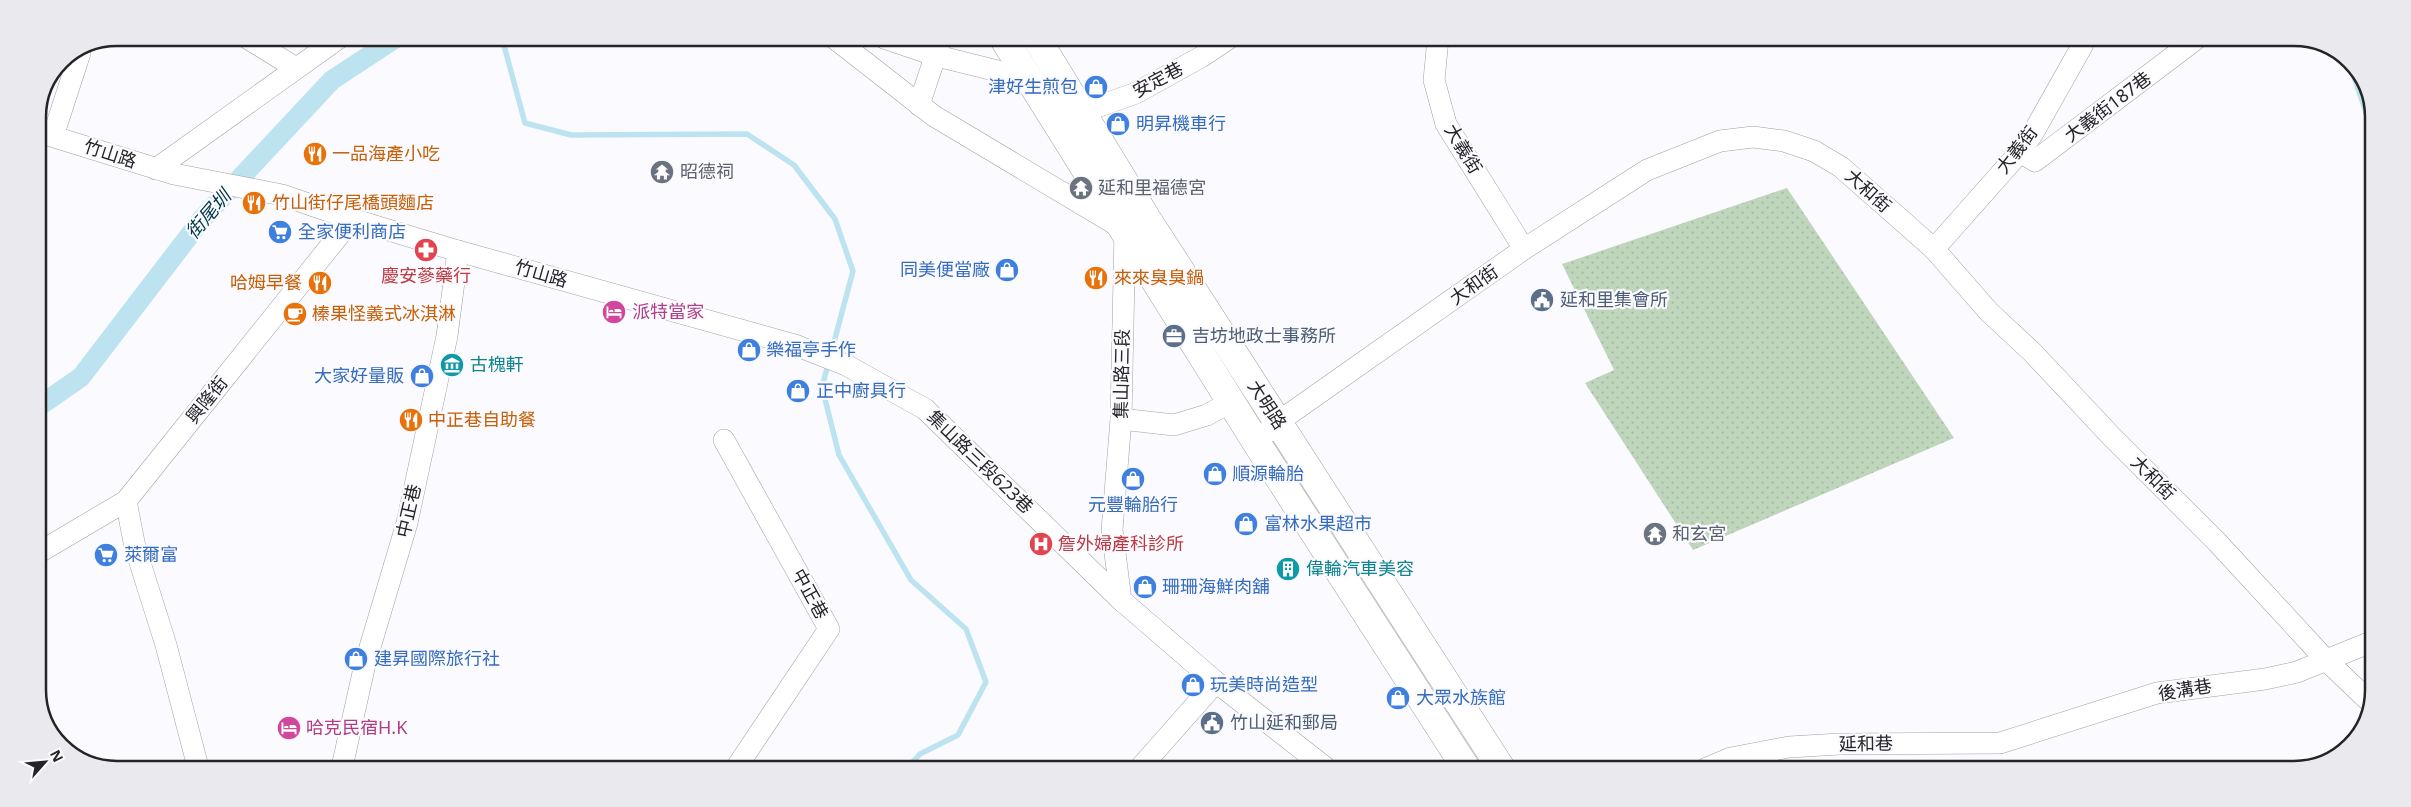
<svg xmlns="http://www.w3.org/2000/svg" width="2411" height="807" font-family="'Noto Sans','Noto Sans TC',sans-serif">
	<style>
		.grass { fill: url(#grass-dots) }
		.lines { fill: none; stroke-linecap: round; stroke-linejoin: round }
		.stream { stroke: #bde3f1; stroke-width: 5.5 }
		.canal { stroke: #bde3f1; stroke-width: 20 }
		.minor-casing { stroke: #a1a0a5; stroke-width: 22 }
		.primary-casing { stroke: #a1a0a5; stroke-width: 29 }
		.minor { stroke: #fff; stroke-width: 21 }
		.primary { stroke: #fff; stroke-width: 28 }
		.labels { text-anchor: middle; stroke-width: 4.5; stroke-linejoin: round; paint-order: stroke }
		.street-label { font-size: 18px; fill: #252527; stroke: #fbfbff }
		.shop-label { font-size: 18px; fill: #366cbe; stroke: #fbfbff; text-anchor: start }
		.food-label { font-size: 18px; fill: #c56008; stroke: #fbfbff; text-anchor: start }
		.worship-label { font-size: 18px; fill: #5b616d; stroke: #fbfbff; text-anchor: start }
		.health-label { font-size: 18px; fill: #be3a42; stroke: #fbfbff }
		.service-label { font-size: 18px; fill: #4e5e75; stroke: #fbfbff; text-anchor: start }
		.hotel-label { font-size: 18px; fill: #b23c85; stroke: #fbfbff; text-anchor: start }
		.culture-label { font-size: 18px; fill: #0d838f; stroke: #fbfbff; text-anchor: start }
		.water-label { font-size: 19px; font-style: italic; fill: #003948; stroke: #fbfbff }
		.rim { fill: none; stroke: #252527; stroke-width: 2.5 }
	</style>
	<defs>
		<pattern id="grass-dots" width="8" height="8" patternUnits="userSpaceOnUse" patternTransform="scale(1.25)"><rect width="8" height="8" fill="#bfd6bc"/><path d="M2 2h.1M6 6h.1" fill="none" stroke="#a4b8a2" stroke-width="1.8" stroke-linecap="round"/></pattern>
	</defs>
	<rect width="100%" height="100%" fill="#fbfbff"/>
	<!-- grass -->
	<polygon class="grass" points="1787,188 1954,438 1693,550 1585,383 1614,370 1562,264"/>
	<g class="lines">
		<!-- stream -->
		<g class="stream">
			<polyline points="502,38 525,123 571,135 747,134 794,165 835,219 853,271 822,387 839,455 911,580 966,629 986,682 958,735 920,754 907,768"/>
			<polyline points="2349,62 2373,133"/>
		</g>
		<!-- canal -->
		<polyline class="canal" points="38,407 81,377 202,219 332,80 396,38"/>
		<!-- minor casing -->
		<g class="minor-casing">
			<g id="minor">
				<polyline points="247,38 296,68"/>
				<polyline points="834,38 934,116 1125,230 1121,419 1112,530 1121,600 1216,682 1326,768"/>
				<polyline points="884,38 937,56 1030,79 1037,83"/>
				<polyline points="1438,39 1434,80 1446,124 1524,249"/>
				<polyline points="1069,103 1083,112 1136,93 1201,57 1228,39"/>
				<polyline points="919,105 941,39"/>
				<polyline points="38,132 174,174 282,195 352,219 458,251 795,345 846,365 925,409 1121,600"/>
				<polyline points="53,136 80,53"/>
				<polyline points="2020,152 2035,161 2195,40"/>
				<polyline points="156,169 339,38"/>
				<polyline points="1934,249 2020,152 2033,133 2082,46 2083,40"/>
				<polyline points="1121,419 1174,425 1207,415 1232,401"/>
				<polyline points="724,440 829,629 736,768"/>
				<polyline points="1256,442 1278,422 1524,249 1647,170 1720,141 1753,137 1784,141 1814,151 1841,167 1934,249 1989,312 2032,352 2112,437 2217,542 2326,660 2371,703"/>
				<polyline points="126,501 135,547 166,645 198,767"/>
				<polyline points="38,553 126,501 352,219"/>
				<polyline points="342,767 365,664 407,523 447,336 458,251"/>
				<polyline points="1140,768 1216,682"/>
				<polyline points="1705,769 1731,758 1789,747 1840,744 2000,743 2157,693 2265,679 2297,672 2371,642"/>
			</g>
		</g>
		<!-- primary casing -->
		<g class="primary-casing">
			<g id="primary">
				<polyline points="1004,39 1256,442 1466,768"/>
				<polyline points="1037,39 1147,219 1501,768"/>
			</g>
		</g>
		<!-- minor -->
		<use href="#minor" class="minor"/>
		<!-- primary -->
		<use href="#primary" class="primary"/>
	</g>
	<!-- icons -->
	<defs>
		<g id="shop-disc" transform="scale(1.25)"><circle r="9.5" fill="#3f7fe0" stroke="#fbfbff"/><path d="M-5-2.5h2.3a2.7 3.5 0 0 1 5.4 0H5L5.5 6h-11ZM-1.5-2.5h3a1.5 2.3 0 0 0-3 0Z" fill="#fff"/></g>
		<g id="restaurant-disc" transform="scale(1.25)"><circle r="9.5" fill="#e8710a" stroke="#fbfbff"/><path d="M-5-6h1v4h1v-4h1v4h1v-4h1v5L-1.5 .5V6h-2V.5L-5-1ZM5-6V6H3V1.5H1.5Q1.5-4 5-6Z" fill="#fff"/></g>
		<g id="temple-disc" transform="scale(1.25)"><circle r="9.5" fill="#6b7280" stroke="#fbfbff"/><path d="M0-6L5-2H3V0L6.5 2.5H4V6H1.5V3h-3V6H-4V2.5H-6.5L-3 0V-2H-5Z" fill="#fff"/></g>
		<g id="supermarket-disc" transform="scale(1.25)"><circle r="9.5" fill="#3f7fe0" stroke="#fbfbff"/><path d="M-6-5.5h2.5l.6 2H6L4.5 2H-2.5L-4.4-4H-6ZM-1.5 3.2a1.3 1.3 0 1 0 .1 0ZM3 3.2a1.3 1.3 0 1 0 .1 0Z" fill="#fff"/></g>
		<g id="pharmacy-disc" transform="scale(1.25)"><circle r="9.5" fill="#e0444e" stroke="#fbfbff"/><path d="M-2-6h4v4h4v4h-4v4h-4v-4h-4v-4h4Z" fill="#fff"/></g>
		<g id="civic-disc" transform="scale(1.25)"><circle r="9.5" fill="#5c6f8a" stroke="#fbfbff"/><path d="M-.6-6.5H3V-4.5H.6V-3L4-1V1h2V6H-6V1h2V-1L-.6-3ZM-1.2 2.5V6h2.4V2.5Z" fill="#fff"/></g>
		<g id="hotel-disc" transform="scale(1.25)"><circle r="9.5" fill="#d1479c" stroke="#fbfbff"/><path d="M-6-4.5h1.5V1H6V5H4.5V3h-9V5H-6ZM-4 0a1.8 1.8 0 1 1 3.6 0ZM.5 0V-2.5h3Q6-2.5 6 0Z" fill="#fff"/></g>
		<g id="cafe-disc" transform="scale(1.25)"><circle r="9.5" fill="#e8710a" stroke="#fbfbff"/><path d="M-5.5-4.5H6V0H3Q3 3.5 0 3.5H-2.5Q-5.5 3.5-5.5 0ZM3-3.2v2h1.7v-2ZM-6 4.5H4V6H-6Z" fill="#fff"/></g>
		<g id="office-disc" transform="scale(1.25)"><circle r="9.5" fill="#5c6f8a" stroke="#fbfbff"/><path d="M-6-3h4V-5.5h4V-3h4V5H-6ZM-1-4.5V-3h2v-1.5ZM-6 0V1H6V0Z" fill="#fff"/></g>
		<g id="museum-disc" transform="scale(1.25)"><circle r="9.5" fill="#0f9aa8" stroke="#fbfbff"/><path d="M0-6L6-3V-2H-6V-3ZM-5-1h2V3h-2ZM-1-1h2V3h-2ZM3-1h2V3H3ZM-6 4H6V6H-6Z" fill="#fff"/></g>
		<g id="hospital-disc" transform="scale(1.25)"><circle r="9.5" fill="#e0444e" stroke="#fbfbff"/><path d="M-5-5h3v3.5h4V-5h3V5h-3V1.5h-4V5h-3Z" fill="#fff"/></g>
		<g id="building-disc" transform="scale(1.25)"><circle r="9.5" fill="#0f9aa8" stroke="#fbfbff"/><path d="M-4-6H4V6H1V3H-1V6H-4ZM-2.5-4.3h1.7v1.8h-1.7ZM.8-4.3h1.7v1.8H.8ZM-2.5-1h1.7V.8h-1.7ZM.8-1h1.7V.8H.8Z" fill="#fff"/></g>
	</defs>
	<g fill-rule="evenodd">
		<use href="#shop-disc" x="1096" y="87"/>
		<use href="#shop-disc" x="1118" y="124"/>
		<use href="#restaurant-disc" x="315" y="154"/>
		<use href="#temple-disc" x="662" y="172"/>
		<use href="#temple-disc" x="1081" y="188"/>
		<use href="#restaurant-disc" x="254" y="203"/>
		<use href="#supermarket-disc" x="280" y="232"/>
		<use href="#pharmacy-disc" x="426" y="250"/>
		<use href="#shop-disc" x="1007" y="270"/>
		<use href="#restaurant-disc" x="1096" y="278"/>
		<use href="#restaurant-disc" x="320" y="283"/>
		<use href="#civic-disc" x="1542" y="300"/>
		<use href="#hotel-disc" x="614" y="312"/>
		<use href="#cafe-disc" x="295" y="314"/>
		<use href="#office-disc" x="1174" y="336"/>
		<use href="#shop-disc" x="749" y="350"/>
		<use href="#museum-disc" x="452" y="365"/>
		<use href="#shop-disc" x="422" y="376"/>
		<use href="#shop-disc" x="798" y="391"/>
		<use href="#restaurant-disc" x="411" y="420"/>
		<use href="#shop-disc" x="1215" y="474"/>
		<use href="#shop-disc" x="1133" y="479"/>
		<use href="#shop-disc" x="1246" y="524"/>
		<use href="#temple-disc" x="1655" y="534"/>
		<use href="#hospital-disc" x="1041" y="544"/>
		<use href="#supermarket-disc" x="106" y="555"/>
		<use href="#building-disc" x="1288" y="569"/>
		<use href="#shop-disc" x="1145" y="587"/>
		<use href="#shop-disc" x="356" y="659"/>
		<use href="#shop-disc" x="1193" y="685"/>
		<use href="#shop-disc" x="1398" y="698"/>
		<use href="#civic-disc" x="1212" y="723"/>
		<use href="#hotel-disc" x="289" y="728"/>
	</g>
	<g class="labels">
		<!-- street labels -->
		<g class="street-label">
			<text transform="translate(1158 80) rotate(-28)" y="6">安定巷</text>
			<text transform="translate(2108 107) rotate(-37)" y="6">大義街187巷</text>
			<text transform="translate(1463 149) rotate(59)" y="6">大義街</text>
			<text transform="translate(2017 150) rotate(-52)" y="6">大義街</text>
			<text transform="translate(110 154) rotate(18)" y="6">竹山路</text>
			<text transform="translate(1868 191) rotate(42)" y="6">大和街</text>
			<text transform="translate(541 274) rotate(16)" y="6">竹山路</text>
			<text transform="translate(1474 285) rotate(-35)" y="6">大和街</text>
			<text transform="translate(1122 374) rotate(-89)" y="6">集山路三段</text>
			<text transform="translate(207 400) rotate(-51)" y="6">興隆街</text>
			<text transform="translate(1267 405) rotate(57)" y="6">大明路</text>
			<text transform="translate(980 462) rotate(44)" y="6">集山路三段623巷</text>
			<text transform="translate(2153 478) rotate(45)" y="6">大和街</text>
			<text transform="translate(409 511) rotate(-77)" y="6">中正巷</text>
			<text transform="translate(810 594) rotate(61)" y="6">中正巷</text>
			<text transform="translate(2185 690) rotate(-9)" y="6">後溝巷</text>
			<text transform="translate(1866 744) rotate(-1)" y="6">延和巷</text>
		</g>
		<!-- shop labels -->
		<g class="shop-label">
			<text x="1078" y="93" text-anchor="end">津好生煎包</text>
			<text x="1136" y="130">明昇機車行</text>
			<text x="298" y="238">全家便利商店</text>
			<text x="990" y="276" text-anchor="end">同美便當廠</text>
			<text x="766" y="356">樂福亭手作</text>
			<text x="404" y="382" text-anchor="end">大家好量販</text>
			<text x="816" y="397">正中廚具行</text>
			<text x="1232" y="480">順源輪胎</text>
			<text x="1133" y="511" text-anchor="middle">元豐輪胎行</text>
			<text x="1264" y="530">富林水果超市</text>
			<text x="124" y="561">萊爾富</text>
			<text x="1162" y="593">珊珊海鮮肉舖</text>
			<text x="374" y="665">建昇國際旅行社</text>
			<text x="1210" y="691">玩美時尚造型</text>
			<text x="1416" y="704">大眾水族館</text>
		</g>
		<!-- food labels -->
		<g class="food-label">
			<text x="332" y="160">一品海產小吃</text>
			<text x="272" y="209">竹山街仔尾橋頭麵店</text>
			<text x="1114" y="284">來來臭臭鍋</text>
			<text x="302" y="289" text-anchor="end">哈姆早餐</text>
			<text x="312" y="320">榛果怪義式冰淇淋</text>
			<text x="428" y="426">中正巷自助餐</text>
		</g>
		<!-- worship labels -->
		<g class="worship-label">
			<text x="680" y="178">昭德祠</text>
			<text x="1098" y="194">延和里福德宮</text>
			<text x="1672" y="540">和玄宮</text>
		</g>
		<!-- health labels -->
		<g class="health-label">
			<text x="426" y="282">慶安蔘藥行</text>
			<text x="1058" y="550" text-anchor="start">詹外婦產科診所</text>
		</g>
		<!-- service labels -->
		<g class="service-label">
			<text x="1560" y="306">延和里集會所</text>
			<text x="1192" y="342">吉坊地政士事務所</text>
			<text x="1230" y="729">竹山延和郵局</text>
		</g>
		<!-- hotel labels -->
		<g class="hotel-label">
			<text x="632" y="318">派特當家</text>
			<text x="306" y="734">哈克民宿H.K</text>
		</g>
		<!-- culture labels -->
		<g class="culture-label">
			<text x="470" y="371">古槐軒</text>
			<text x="1306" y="575">偉輪汽車美容</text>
		</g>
		<!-- water labels -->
		<g class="water-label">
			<text transform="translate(208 214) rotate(-49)" y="7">街尾圳</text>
		</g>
	</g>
	<!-- crop -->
	<path d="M0 0H2411V807H0ZM117 46H2294A71 71 0 0 1 2365 117V690A71 71 0 0 1 2294 761H117A71 71 0 0 1 46 690V117A71 71 0 0 1 117 46Z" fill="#eaeaee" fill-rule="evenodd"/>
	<path class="rim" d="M117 46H2294A71 71 0 0 1 2365 117V690A71 71 0 0 1 2294 761H117A71 71 0 0 1 46 690V117A71 71 0 0 1 117 46Z"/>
	<!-- north arrow -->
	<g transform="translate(45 762) rotate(63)" stroke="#fbfbff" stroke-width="4" paint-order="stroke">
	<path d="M0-4L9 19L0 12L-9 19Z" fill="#252527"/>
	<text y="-8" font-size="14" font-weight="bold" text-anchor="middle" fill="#252527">N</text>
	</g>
</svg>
